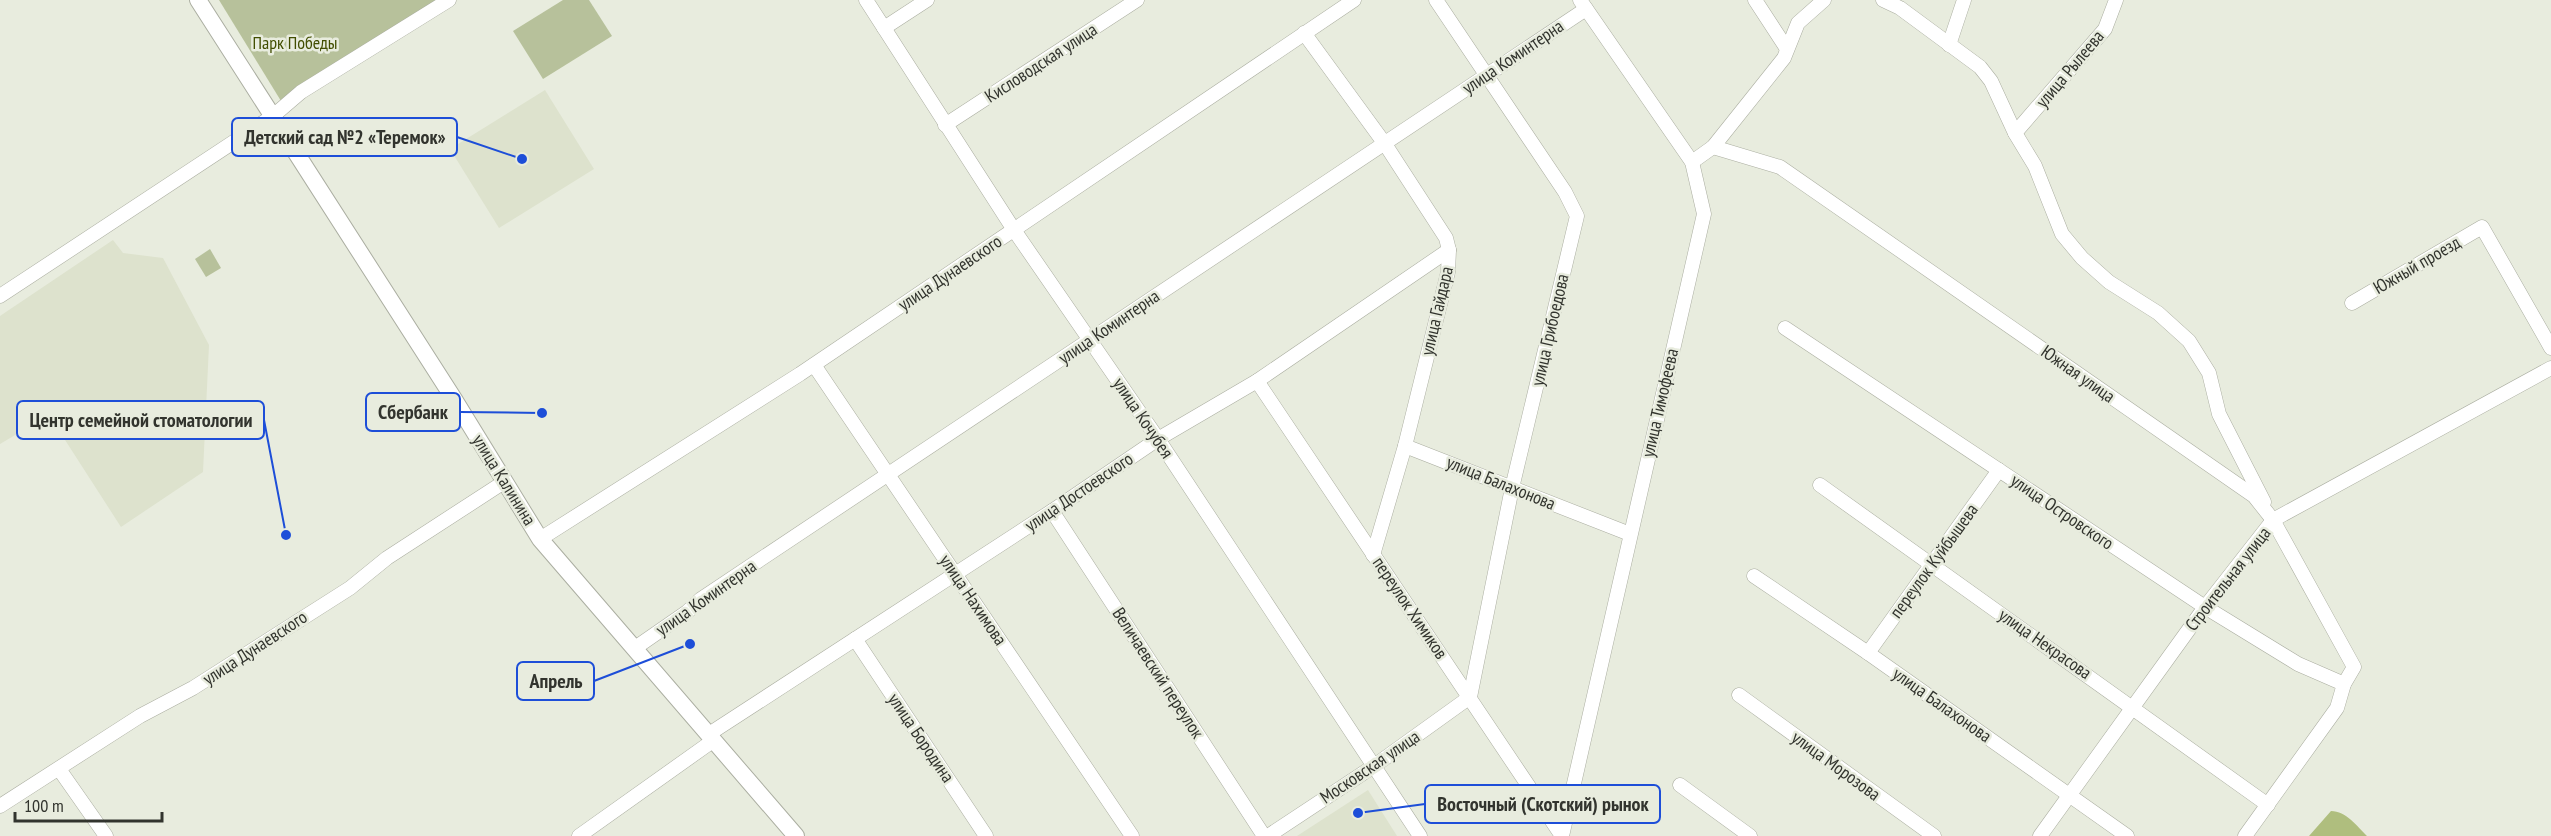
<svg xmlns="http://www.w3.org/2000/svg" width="2551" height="836" font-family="'PT Sans Narrow',sans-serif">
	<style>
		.built { fill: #dde2cd }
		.green { fill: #b7c19b }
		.forest { fill: #afbe7e }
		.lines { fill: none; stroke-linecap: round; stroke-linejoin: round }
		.minor-casing { stroke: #abaea1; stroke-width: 15 }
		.major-casing { stroke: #abaea1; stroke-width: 18 }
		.minor { stroke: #fff; stroke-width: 14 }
		.major { stroke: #fff; stroke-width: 16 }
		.labels { text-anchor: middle; stroke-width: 5; stroke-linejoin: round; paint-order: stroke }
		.park-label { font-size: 18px; fill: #424e01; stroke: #e8ecde }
		.street-label { font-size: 18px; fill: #32342e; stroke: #e8ecde }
		.leader { fill: none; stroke: #1d4ed8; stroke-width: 2 }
		.callout-dot { fill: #1d4ed8; stroke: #e8ecde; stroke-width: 2 }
		.callout { fill: #e8ecde; stroke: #1d4ed8; stroke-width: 2 }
		.callout-label { font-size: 20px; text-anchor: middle; font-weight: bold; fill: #32342e }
	</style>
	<rect width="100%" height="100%" fill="#e8ecde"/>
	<!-- built -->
	<g class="built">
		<polygon points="545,90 594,169 499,228 450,149"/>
		<polygon points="113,240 123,253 163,258 209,345 203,472 121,527 49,415 0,444 0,316"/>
		<polygon points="1368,790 1397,836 1297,836"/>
	</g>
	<!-- green -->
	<g class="green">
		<polygon points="219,0 447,0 281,101"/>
		<polygon points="563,0 589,0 612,36 543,79 513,31"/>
		<polygon points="210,249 221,268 206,277 195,259"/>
	</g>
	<!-- forest -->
	<path class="forest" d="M 2331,811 C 2346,811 2357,826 2367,836 L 2309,836 Z"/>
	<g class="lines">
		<!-- minor casing -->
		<g class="minor-casing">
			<g id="minor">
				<polyline points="866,0 1014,230 1158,439 1420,836"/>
				<polyline points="1755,0 1787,49"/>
				<polyline points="1883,0 1900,8 1980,67 1991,81 2015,133 2035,166 2062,234 2082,258 2109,282 2158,313 2189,341 2209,373 2219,414 2264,502"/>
				<polyline points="884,28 927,0"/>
				<polyline points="1304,33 1385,144 1446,238 1449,250 1448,272 1405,446 1373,555"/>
				<polyline points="1949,45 1964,0"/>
				<polyline points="945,125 1137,0"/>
				<polyline points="2015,133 2105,29 2116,0"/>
				<polyline points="1713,147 1780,167 2254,496 2273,520 2354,667 2344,684 2337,708 2245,836"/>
				<polyline points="1692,162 1713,147 1784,58 1798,23 1824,0"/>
				<polyline points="0,296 273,116 301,92 449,0"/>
				<polyline points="2352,303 2482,227 2551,348"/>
				<polyline points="1785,328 2205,607 2298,664 2344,684"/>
				<polyline points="814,365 1132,836"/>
				<polyline points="1257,381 1562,836"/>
				<polyline points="1405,446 1630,534"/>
				<polyline points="1820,485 2268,805"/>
				<polyline points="1052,511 1264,836"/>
				<polyline points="540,539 800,374 1354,0"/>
				<polyline points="1754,576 1868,653 2127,836"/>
				<polyline points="855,639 986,836"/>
				<polyline points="635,648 687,612 701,599 1586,9"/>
				<polyline points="1868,653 1999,470"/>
				<polyline points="1739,695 1934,836"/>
				<polyline points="709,734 1052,511 1158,439 1257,381 1449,250"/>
				<polyline points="59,769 106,836"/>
				<polyline points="1680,785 1750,836"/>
				<polyline points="0,806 140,716 193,688 350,588 387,558 504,482"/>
				<polyline points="579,836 714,740"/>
				<polyline points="1268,836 1374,766 1470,697 1512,488 1577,216 1565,192 1436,0"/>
				<polyline points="1562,836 1704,214 1692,162 1580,0"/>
				<polyline points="2040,836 2205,607 2273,520 2551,368"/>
			</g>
		</g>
		<!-- major casing -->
		<g class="major-casing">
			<polyline id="major" points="198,0 454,399 540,539 796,836"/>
		</g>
		<!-- minor -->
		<use href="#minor" class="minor"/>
		<!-- major -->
		<use href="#major" class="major"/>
	</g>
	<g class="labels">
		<!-- park labels -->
		<g class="park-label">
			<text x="295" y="49">Парк Победы</text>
		</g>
		<!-- street labels -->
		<g class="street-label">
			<text transform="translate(1513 57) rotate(-34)" y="6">улица Коминтерна</text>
			<text transform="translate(1041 63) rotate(-33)" y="6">Кисловодская улица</text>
			<text transform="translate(2070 69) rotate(-50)" y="6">улица Рылеева</text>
			<text transform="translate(2417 265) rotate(-30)" y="6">Южный проезд</text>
			<text transform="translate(950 273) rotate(-34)" y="6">улица Дунаевского</text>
			<text transform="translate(1437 311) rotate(-77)" y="6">улица Гайдара</text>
			<text transform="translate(1109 327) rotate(-34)" y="6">улица Коминтерна</text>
			<text transform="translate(1550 330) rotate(-77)" y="6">улица Грибоедова</text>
			<text transform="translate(2078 374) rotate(35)" y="6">Южная улица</text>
			<text transform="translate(1660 403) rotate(-77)" y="6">улица Тимофеева</text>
			<text transform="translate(1143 418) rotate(56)" y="6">улица Кочубея</text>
			<text transform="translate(504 480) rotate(58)" y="6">улица Калинина</text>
			<text transform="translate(1501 483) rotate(22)" y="6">улица Балахонова</text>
			<text transform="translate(1079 492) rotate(-34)" y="6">улица Достоевского</text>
			<text transform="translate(2062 512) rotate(34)" y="6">улица Островского</text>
			<text transform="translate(1934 561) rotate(-54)" y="6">переулок Куйбышева</text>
			<text transform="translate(2228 579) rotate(-52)" y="6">Строительная улица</text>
			<text transform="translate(706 598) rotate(-35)" y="6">улица Коминтерна</text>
			<text transform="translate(973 600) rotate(56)" y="6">улица Нахимова</text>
			<text transform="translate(1410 608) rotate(56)" y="6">переулок Химиков</text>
			<text transform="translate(2045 644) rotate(35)" y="6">улица Некрасова</text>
			<text transform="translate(255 648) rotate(-33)" y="6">улица Дунаевского</text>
			<text transform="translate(1158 673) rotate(57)" y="6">Величаевский переулок</text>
			<text transform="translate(1942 705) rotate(35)" y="6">улица Балахонова</text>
			<text transform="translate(921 738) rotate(56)" y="6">улица Бородина</text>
			<text transform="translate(1836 766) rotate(36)" y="6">улица Морозова</text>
			<text transform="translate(1370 767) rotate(-34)" y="6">Московская улица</text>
		</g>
	</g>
	<!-- callouts -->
	<path class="leader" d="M522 159L457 137M542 413L460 412M286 535L264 420M690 644L594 681M1358 813L1425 804"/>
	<g class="callout-dot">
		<circle cx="522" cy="159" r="6"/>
		<circle cx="542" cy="413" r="6"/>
		<circle cx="286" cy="535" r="6"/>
		<circle cx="690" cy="644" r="6"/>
		<circle cx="1358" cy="813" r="6"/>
	</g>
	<g class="callout">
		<rect x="232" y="118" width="225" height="38" rx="6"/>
		<rect x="366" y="393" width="94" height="38" rx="6"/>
		<rect x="17" y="401" width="247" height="38" rx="6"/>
		<rect x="517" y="662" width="77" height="38" rx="6"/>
		<rect x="1425" y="785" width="235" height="38" rx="6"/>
	</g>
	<g class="callout-label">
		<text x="345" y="144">Детский сад №2 «Теремок»</text>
		<text x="413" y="419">Сбербанк</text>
		<text x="141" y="427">Центр cемейной cтоматологии</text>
		<text x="556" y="688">Апрель</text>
		<text x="1543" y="811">Восточный (Скотский) рынок</text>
	</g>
	<!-- scale -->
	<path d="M15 812v9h147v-9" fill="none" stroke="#32342e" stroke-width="3"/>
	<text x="24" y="812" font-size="18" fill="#32342e" stroke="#e8ecde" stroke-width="4.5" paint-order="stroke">100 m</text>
</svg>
